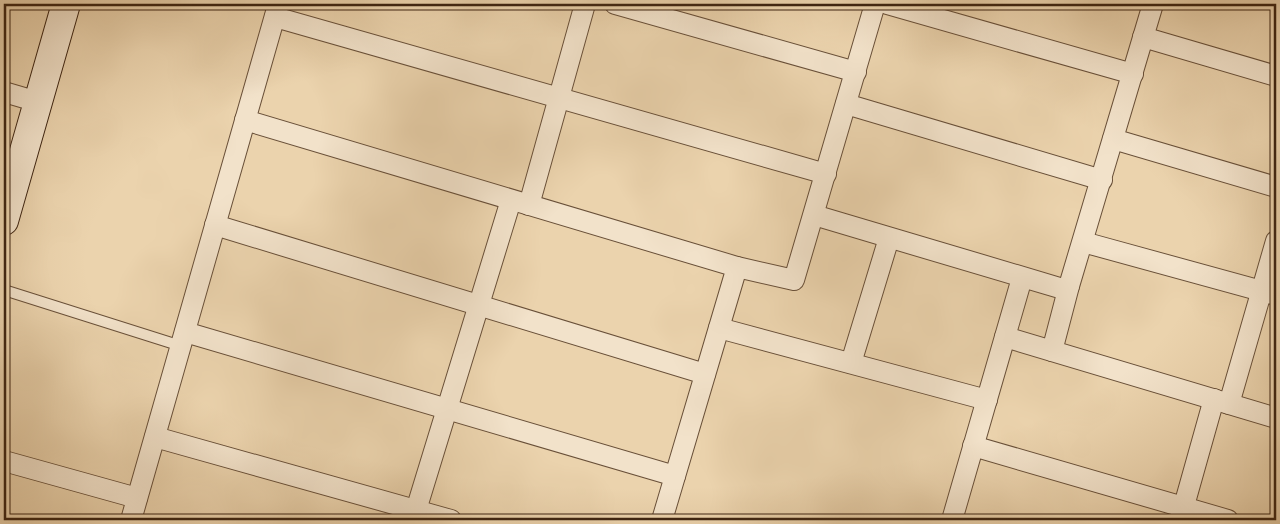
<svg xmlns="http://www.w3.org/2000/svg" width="1280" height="524" font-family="Cardo,serif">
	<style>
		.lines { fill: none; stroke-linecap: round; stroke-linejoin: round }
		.lane-casing { stroke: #695039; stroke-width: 12 }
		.street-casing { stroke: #695039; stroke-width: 22 }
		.secondary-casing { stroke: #3e2512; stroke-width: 30 }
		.lane { stroke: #f2e2ca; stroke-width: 10 }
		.street { stroke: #f2e2ca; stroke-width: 20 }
		.secondary { stroke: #f2e2ca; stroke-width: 28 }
	</style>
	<rect width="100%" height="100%" fill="#ebd3ad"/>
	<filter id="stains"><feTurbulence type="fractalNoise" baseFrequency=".004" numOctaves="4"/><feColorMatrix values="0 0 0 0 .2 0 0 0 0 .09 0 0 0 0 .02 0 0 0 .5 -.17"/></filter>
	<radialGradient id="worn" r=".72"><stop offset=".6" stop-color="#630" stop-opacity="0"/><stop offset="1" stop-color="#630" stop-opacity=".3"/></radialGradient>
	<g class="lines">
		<!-- lane casing -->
		<g class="lane-casing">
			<polyline id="lane" points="4,290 181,346"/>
		</g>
		<!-- street casing -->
		<g class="street-casing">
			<g id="street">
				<polyline points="615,4 856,72"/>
				<polyline points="887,4 1133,74"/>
				<polyline points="275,17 826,174"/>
				<polyline points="1143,37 1276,76"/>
				<polyline points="4,92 38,102"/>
				<polyline points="846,104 1102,180"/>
				<polyline points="245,120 737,267 794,280 875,4"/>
				<polyline points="1113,139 1276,187"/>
				<polyline points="529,205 585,4"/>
				<polyline points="814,215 1063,289 1069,286 1153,4"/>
				<polyline points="215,225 705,374"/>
				<polyline points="1083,242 1276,295"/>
				<polyline points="719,328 987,400"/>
				<polyline points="185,332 675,476"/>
				<polyline points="1005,337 1276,418"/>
				<polyline points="1052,351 1069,286"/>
				<polyline points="851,363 889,238"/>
				<polyline points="1229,404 1276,241"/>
				<polyline points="155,437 451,520"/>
				<polyline points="973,446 1228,520"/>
				<polyline points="4,461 137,498"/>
				<polyline points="131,520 278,5"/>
				<polyline points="413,520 511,200"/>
				<polyline points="662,520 737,267"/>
				<polyline points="952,520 1022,278"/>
				<polyline points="1180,520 1214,399"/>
			</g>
		</g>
		<!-- secondary casing -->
		<g class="secondary-casing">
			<polyline id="secondary" points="4,221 66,4"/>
		</g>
		<!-- lane -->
		<use href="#lane" class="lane"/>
		<!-- street -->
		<use href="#street" class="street"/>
		<!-- secondary -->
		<use href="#secondary" class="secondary"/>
	</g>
	<!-- margin -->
	<rect width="1280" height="524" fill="none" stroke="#ebd3ad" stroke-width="20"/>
	<rect x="5" y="5" width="1270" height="514" fill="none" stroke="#3e2512" stroke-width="2.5"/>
	<rect x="10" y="10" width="1260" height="504" fill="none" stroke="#3e2512"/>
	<rect width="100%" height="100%" filter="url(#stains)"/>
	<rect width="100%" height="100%" fill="url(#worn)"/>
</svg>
